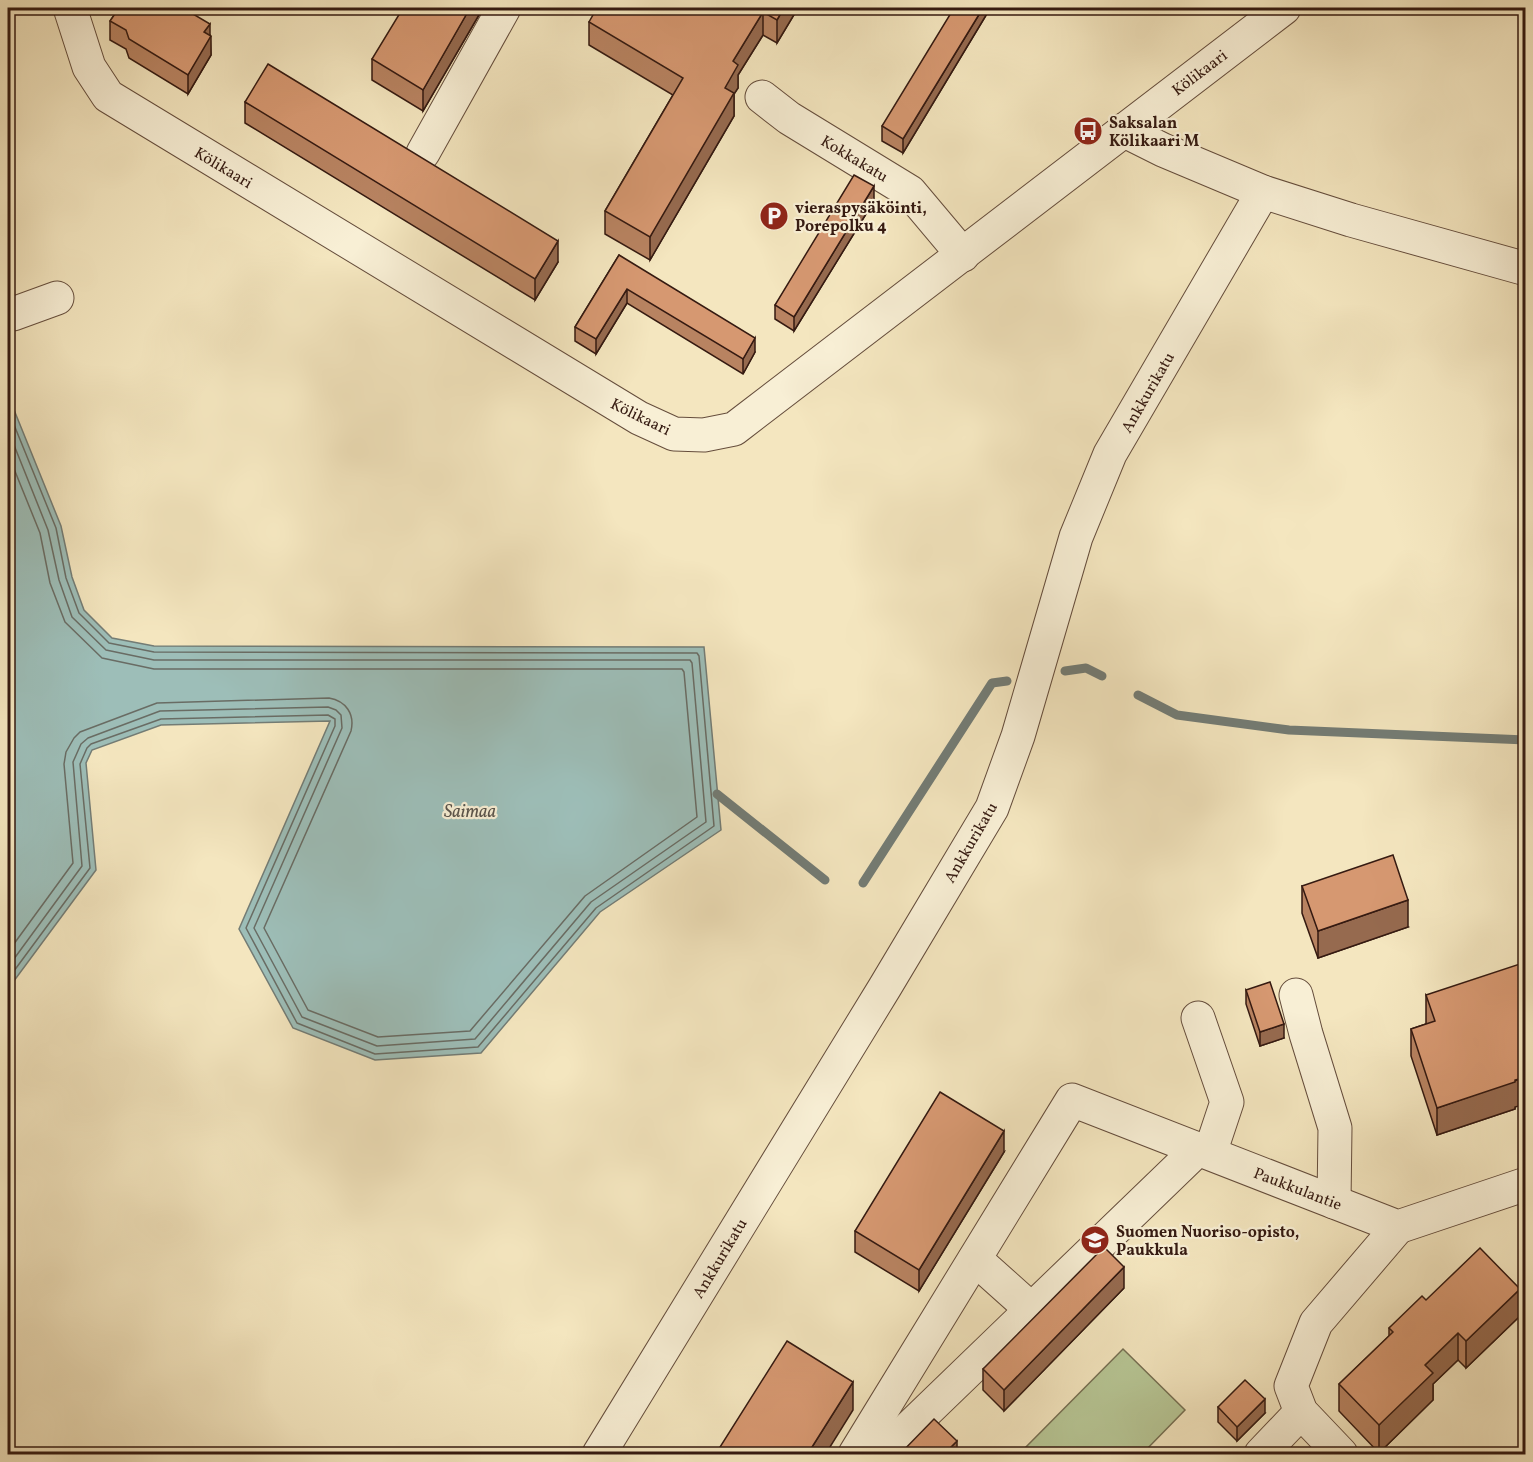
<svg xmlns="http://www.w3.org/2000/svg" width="1533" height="1462" font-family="Vollkorn,serif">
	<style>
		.green { fill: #b7c695; stroke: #767053; stroke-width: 1.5 }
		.water { fill: #9dbeb8; stroke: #737c75; stroke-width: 1.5 }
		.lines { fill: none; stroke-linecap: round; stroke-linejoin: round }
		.shore { stroke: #696c64; stroke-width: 1.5 }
		.stream { stroke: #737c75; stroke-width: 9 }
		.minor-casing { stroke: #654d3c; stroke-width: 35 }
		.minor { stroke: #f8efd5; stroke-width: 33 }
		.wall { fill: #b88361; stroke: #351a11; stroke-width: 1.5 }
		.shaded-wall { fill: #966a4f; stroke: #351a11; stroke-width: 1.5 }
		.building { fill: #d69871; stroke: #351a11; stroke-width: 1.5 }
		.labels { text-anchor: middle; stroke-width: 4.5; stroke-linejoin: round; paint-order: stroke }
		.street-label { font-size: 16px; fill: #351a11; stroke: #f8efd5 }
		.poi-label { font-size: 16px; font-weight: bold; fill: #351a11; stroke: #f8efd5; text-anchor: start }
		.water-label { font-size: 18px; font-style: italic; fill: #59534b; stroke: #f8efd5 }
	</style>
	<rect width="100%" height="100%" fill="#f4e6bf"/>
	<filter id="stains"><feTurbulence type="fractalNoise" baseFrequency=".00333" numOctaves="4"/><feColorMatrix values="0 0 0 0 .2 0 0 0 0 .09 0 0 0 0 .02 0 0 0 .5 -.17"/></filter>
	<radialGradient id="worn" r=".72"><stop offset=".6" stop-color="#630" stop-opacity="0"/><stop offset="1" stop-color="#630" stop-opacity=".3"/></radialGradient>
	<!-- green -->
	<polygon class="green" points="1123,1349 1185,1410 1142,1454 1019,1454"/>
	<!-- water -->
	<polygon class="water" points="8,395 61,526 72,577 84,610 112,638 154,646 704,647 721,830 600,912 481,1053 375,1060 293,1028 239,929 330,721 161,725 92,750 86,763 96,870 8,989"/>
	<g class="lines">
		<!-- shore -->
		<g class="shore">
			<polyline points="8,410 56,528 66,578 79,613 109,643 154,652 697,653 699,656 714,826 596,908 478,1047 375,1054 297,1023 246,928 335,726 335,719 328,715 161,719 91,744 87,748 80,764 90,868 8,979"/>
			<polyline points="8,430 48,530 59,580 72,617 106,650 154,660 690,660 692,663 706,822 591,902 475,1039 377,1046 302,1017 254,928 342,728 341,715 336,710 328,707 160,711 88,738 81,744 73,762 82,866 8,967"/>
			<path d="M 8,454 L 40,533 L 50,583 L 65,622 L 102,658 L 154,669 L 682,669 L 684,672 L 697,817 L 585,896 L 470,1031 L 378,1037 L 308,1010 L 264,928 L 351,731 C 355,714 346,701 329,698 L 157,703 L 80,732 L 74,738 L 66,752 L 64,764 L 73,863 L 8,952"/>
		</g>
		<!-- stream -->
		<g class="stream">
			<polyline points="1065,671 1086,668 1102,676"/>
			<polyline points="1138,695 1177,715 1289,730 1526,740"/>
			<polyline points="717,794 825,880"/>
			<polyline points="863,883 992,683 1007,681"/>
		</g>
		<!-- minor casing -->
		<g class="minor-casing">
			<g id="minor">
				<polyline points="70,8 89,67 108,96 639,418 674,434 704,435 734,429 1284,8"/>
				<polyline points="762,97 789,118 910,192 963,255"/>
				<polyline points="1123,130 1163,150 1263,192 1351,220 1526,269"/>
				<polyline points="423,153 504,8"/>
				<polyline points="13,314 57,298"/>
				<polyline points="1296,995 1306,1034 1335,1128 1334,1202"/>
				<polyline points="1198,1018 1227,1102 1210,1153"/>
				<polyline points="975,1259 1032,1310"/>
				<polyline points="599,1454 885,987 992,808 1018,736 1076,537 1110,454 1263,192"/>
				<polyline points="855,1454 1072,1100 1398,1227 1526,1184"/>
				<polyline points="882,1454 1198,1149"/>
				<polyline points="1261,1454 1301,1412"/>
				<polyline points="1341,1454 1301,1412 1291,1386 1316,1323 1398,1227"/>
			</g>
		</g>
		<!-- minor -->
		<use href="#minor" class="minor"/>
	</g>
	<!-- wall -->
	<g class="wall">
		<polygon points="113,8 200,8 189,11 210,35 211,55 188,94 129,58 126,49 110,40 110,21 115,14"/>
		<polygon points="483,8 423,111 372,80 372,59"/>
		<polygon points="798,8 777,43 763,35 738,75 738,88 734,94 734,116 650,260 605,234 605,211 673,95 589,45 589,22"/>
		<polygon points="988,8 988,12 903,153 882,141 882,126"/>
		<polygon points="245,102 558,262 535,300 245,123"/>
		<polygon points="874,201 794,331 775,319 775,305"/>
		<polygon points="619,255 755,352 743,374 627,303 596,354 575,341 575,327"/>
		<polygon points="1302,886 1408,927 1318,958 1302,913"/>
		<polygon points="1246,990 1284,1038 1260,1046 1246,1004"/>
		<polygon points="1426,995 1515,1107 1515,1109 1437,1135 1411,1056 1411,1029 1426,1024"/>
		<polygon points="1004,1152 919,1291 855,1252 855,1231"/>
		<polygon points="1124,1288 1004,1411 983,1390 983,1369"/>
		<polygon points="1426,1300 1520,1316 1466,1368 1458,1360 1433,1384 1433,1400 1379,1453 1339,1411 1339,1384 1389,1336 1389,1328"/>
		<polygon points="1218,1407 1265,1413 1237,1441 1218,1422"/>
	</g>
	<!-- shaded-wall -->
	<g class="shaded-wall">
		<polygon points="168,8 200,8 168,17"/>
		<polygon points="470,8 483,8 423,111 423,90"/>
		<polygon points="784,8 798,8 777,43 777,20"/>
		<polygon points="983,8 988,8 988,12 903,153 903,139"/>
		<polygon points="763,12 763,35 738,75 738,88 734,94 734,116 650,260 650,237 725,88 733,61"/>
		<polygon points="210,24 210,38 211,36 211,55 188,94 188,75 204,32"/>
		<polygon points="874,186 874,201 794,331 794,317"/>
		<polygon points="558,241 558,262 535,300 535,279"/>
		<polygon points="627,289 627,303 596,354 596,339"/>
		<polygon points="755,338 755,352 743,374 743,359"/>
		<polygon points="1408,900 1408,927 1318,958 1318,931"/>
		<polygon points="1284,1024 1284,1038 1260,1046 1260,1032"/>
		<polygon points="1526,1077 1526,1104 1515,1107 1515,1109 1437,1135 1437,1108"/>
		<polygon points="1004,1131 1004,1152 919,1291 919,1270"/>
		<polygon points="1124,1267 1124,1288 1004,1411 1004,1390"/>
		<polygon points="1520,1289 1520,1316 1466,1368 1466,1341"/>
		<polygon points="1458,1333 1458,1360 1433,1384 1433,1400 1379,1453 1379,1425 1425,1365"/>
		<polygon points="853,1382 853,1410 825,1455 807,1455"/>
		<polygon points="1265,1399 1265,1413 1237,1441 1237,1427"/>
		<polygon points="957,1441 957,1455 943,1455"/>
	</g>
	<!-- building -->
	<g class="building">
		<polygon points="119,8 183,8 210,24 204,32 211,36 188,75 129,39 126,30 110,21"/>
		<polygon points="403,8 470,8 423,90 372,59"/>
		<polygon points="597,8 784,8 777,20 763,12 733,61 738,65 725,88 734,93 650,237 605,211 683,78 589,22"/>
		<polygon points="954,8 983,8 903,139 882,126"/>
		<polygon points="268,64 558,241 535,279 245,102"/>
		<polygon points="854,175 874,186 794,317 775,305"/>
		<polygon points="619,255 755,338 743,359 627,289 596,339 575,327"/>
		<polygon points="1393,855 1408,900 1318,931 1302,886"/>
		<polygon points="1526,962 1526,1077 1515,1080 1515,1082 1437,1108 1411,1029 1435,1021 1426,995"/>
		<polygon points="1270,982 1284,1024 1260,1032 1246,990"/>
		<polygon points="940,1092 1004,1131 919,1270 855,1231"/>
		<polygon points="1104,1247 1124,1267 1004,1390 983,1369"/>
		<polygon points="1480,1248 1520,1289 1466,1341 1458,1333 1425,1365 1433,1373 1379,1425 1339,1384 1393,1332 1389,1328 1422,1296 1426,1300"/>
		<polygon points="787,1341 853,1382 807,1455 715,1455"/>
		<polygon points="1245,1380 1265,1399 1237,1427 1218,1407"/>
		<polygon points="934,1419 957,1441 943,1455 899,1455"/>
	</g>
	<!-- icons -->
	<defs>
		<g id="bus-disc" transform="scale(1.5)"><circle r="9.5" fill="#8f2418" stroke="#f8efd5"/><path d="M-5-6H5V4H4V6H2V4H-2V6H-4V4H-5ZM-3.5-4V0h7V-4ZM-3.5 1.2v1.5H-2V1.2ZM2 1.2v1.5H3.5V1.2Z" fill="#fff"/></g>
		<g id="parking-disc" transform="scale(1.5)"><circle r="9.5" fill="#8f2418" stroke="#f8efd5"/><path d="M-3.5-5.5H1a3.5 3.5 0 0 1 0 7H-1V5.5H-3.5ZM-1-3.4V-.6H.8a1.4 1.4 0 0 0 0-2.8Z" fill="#fff"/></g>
		<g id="school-disc" transform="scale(1.5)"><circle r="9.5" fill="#8f2418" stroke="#f8efd5"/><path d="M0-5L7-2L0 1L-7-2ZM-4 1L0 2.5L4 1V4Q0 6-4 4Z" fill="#fff"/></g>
	</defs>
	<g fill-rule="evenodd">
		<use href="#bus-disc" x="1088" y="131"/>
		<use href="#parking-disc" x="774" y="216"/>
		<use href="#school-disc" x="1095" y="1240"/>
	</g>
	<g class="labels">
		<!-- street labels -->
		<g class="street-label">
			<text transform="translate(1199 72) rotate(-37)" y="6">Kölikaari</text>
			<text transform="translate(855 158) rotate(31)" y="6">Kokkakatu</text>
			<text transform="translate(224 167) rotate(31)" y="6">Kölikaari</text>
			<text transform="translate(1147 392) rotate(-60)" y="6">Ankkurikatu</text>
			<text transform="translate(641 416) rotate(26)" y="6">Kölikaari</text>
			<text transform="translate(970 842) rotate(-60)" y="6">Ankkurikatu</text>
			<text transform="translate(1298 1188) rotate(21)" y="6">Paukkulantie</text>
			<text transform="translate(719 1258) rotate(-59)" y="6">Ankkurikatu</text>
		</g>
		<!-- poi labels -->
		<g class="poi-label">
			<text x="1109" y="128">Saksalan<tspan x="1109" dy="18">Kölikaari M</tspan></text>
			<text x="795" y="213">vieraspysäköinti,<tspan x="795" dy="18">Porepolku 4</tspan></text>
			<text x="1116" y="1237">Suomen Nuoriso-opisto,<tspan x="1116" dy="18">Paukkula</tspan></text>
		</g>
		<!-- water labels -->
		<g class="water-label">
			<text x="470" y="817">Saimaa</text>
		</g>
	</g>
	<!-- margin -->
	<rect width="1533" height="1462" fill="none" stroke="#f4e6bf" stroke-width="30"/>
	<rect x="9" y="9" width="1515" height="1444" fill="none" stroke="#351a11" stroke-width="3"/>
	<rect x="15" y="15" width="1503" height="1432" fill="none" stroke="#351a11" stroke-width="1.5"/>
	<rect width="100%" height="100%" filter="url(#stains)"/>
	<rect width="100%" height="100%" fill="url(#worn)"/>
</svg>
